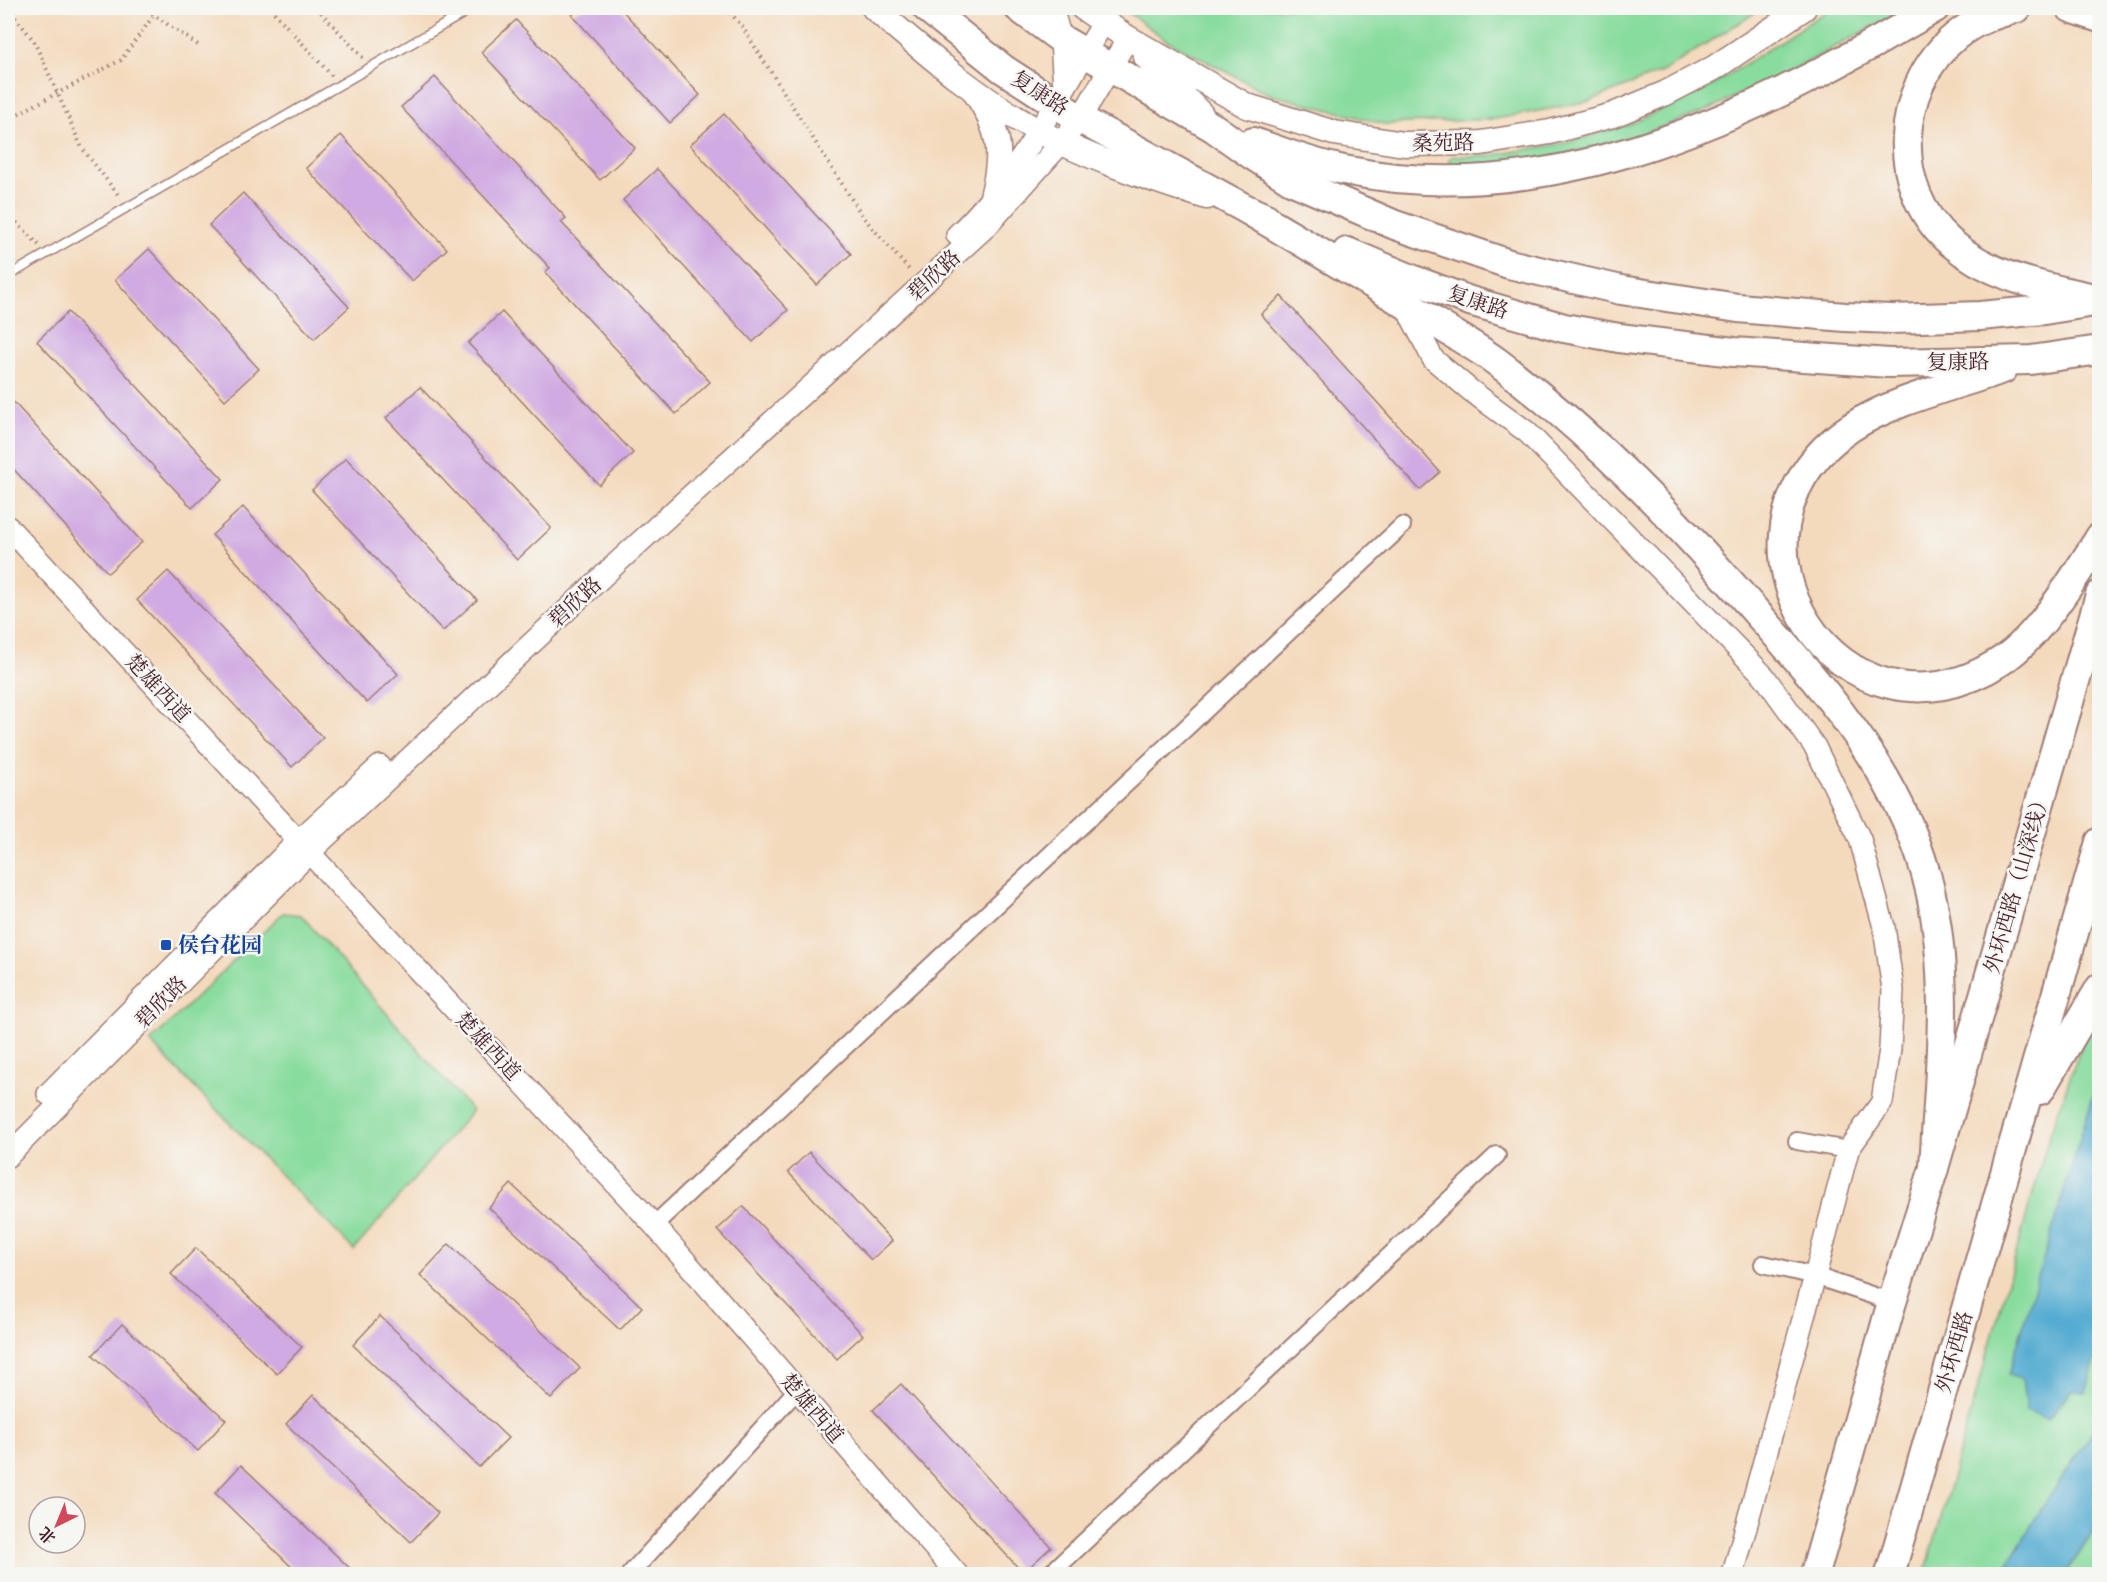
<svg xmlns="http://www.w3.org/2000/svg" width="2107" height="1582" font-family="'Libre Bodoni','Noto Serif SC',serif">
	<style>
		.green { fill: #88dc9e; stroke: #697e64; stroke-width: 1.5 }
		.water { fill: #55acd2; stroke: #50667e; stroke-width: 1.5 }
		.building { fill: #d0aae2 }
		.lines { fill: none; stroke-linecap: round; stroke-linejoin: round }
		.service-casing { stroke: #9f7c74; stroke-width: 11 }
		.minor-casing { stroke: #9f7c74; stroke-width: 20 }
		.tertiary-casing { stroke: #9f7c74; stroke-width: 24 }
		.secondary-casing { stroke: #9f7c74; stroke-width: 27 }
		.trunk-casing { stroke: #9f7c74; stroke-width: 32 }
		.path { stroke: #9f7c74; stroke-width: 4; stroke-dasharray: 1.5 4.5; stroke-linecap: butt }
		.service { stroke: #fff; stroke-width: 8 }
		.minor { stroke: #fff; stroke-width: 16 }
		.tertiary { stroke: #fff; stroke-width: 21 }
		.secondary { stroke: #fff; stroke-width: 24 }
		.trunk { stroke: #fff; stroke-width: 28 }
		.transit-dot { fill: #1a4fb4; stroke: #f6f6f2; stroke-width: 2 }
		.labels { text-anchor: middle; stroke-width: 5; stroke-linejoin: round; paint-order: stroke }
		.street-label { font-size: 21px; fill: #4a1f2b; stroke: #f6f6f2 }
		.transit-label { font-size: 21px; font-weight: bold; fill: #164399; stroke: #f6f6f2; text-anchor: start }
	</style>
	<rect width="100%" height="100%" fill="#f6f6f2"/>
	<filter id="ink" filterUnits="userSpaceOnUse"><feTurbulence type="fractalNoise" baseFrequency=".0167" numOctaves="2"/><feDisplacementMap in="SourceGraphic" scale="12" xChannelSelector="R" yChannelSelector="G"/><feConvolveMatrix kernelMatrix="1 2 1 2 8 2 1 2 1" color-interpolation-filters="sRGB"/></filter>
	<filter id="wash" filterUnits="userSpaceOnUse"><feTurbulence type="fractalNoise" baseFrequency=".008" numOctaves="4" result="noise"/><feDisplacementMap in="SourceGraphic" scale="24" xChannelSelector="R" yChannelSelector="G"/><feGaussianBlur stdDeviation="1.35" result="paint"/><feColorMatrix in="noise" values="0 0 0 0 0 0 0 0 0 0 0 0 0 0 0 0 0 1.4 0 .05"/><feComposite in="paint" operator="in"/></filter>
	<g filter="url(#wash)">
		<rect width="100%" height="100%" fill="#f4dabd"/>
		<!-- green -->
		<g class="green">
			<polygon points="1122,8 1762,8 1664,71 1590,101 1496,119 1384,124 1269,94 1168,41"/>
			<polygon points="1831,8 1907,8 1800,66 1701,113 1614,144 1511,165 1450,164 1450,158 1454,156 1488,156 1566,143 1630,124 1710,87"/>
			<polygon points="283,913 301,915 472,1111 354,1250 150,1042"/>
			<polygon points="2099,1009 2099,1574 1925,1574 2048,1140 2090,1021"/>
		</g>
		<!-- water -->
		<g class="water">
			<polygon points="2099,1076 2100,1343 2086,1393 2072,1390 2048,1419 2026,1411 2022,1379 2008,1375"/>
			<polygon points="2099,1421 2099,1523 2066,1574 2002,1574 2035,1519"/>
		</g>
		<g id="blocks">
			<!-- building -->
			<g class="building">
				<polygon points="580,8 620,8 700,95 670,123 572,15"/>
				<polygon points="516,20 635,148 600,180 481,52"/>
				<polygon points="435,77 566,218 561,222 710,382 676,414 545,272 550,268 401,107"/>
				<polygon points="724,114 851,254 817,285 690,145"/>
				<polygon points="341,135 447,249 412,281 306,168"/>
				<polygon points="657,169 788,310 753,342 623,200"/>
				<polygon points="243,193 349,307 314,339 209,225"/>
				<polygon points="149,249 259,369 225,400 115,280"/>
				<polygon points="1281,296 1440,472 1420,490 1261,314"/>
				<polygon points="68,312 223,479 192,508 37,341"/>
				<polygon points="502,312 633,453 599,485 468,343"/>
				<polygon points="420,387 551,528 517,560 386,418"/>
				<polygon points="8,396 142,542 108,573 8,463"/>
				<polygon points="346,458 477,600 443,631 312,490"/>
				<polygon points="243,507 398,674 367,703 212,535"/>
				<polygon points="168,571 323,738 292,767 137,600"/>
				<polygon points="809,1152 892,1241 871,1260 788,1172"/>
				<polygon points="511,1184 642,1307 620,1330 489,1208"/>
				<polygon points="743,1206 863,1335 837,1359 717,1230"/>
				<polygon points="449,1244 580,1368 551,1399 420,1275"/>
				<polygon points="196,1248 302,1347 277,1374 171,1274"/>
				<polygon points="380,1316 508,1438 479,1467 353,1345"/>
				<polygon points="122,1324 226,1420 198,1451 93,1355"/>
				<polygon points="901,1384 1051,1547 1023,1573 873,1410"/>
				<polygon points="313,1395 438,1513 411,1542 286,1424"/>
				<polygon points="241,1465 357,1575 300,1575 215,1493"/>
			</g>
		</g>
	</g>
	<g filter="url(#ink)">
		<use href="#blocks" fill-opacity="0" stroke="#9f7c74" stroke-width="1.5"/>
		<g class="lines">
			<!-- service casing -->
			<g class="service-casing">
				<polyline id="service" points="8,276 473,8"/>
			</g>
			<!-- minor casing -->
			<g class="minor-casing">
				<g id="minor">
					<polyline points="1797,1141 1848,1150"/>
					<polyline points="654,1225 1402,526"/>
					<polyline points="1763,1264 1815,1276 1892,1302"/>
					<polyline points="630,1574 797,1390"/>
					<polyline points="1050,1574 1497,1155"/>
				</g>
			</g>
			<!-- tertiary casing -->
			<g class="tertiary-casing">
				<g id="tertiary">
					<polyline points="1052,8 1061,39 1064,89"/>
					<path d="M 957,235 C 1020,176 1059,94 1104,22"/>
					<polyline points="1404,303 1433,359 1470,390 1527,432 1764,676 1815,747 1860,839 1884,927 1893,990 1890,1049 1882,1102 1848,1150 1815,1276 1733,1574"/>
					<polyline points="8,527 654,1225 957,1574"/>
					<polyline points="48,1094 299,840 380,766"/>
					<polyline points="8,1156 310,852 619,561 988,225 1062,142 1080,119 1128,38"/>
				</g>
			</g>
			<!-- secondary casing -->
			<g class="secondary-casing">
				<g id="secondary">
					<path d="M 874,8 C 929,56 987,106 1054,139 C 1102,163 1156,181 1207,197"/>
					<polyline points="1083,8 1128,38 1247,106 1334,133 1404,144 1481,143 1550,132 1613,115 1666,93 1714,68 1804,8"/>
					<polyline points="1146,57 1201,114"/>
					<path d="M 976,94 C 1001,132 1003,153 992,197"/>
				</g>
			</g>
			<!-- trunk casing -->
			<g class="trunk-casing">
				<g id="trunk">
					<polyline points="927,8 1003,69 1080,119 1248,210 1266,218"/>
					<polyline points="1019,8 1061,39 1214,128 1252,155 1291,180 1395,225 1509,264 1621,290 1738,308 1845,317 1892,319 1980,316 2044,310 2100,301"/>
					<path d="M 2017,8 C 1995,14 1974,21 1956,36 C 1894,87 1889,189 1950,242 C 1991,277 2037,285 2089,297"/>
					<polyline points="2071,8 2100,18"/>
					<path d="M 1253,142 C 1283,152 1312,164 1344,170 C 1554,214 1760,112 1935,8"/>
					<path d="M 1248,210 C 1310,247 1372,283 1433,321 C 1454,335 1477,347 1497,362 C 1594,435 1678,522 1757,613 C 1829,695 1905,780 1930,890 C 1951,981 1939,1075 1934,1168"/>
					<polyline points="1347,252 1414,280 1470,301 1564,328 1619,338 1734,352 1889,363 2031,360 2100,350"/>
					<path d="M 2003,369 C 1957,385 1890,401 1850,428 C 1694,535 1841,765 2001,661 C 2039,637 2076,575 2100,537"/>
					<polyline points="2040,1090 2100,988"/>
					<polyline points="1815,1574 1892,1302 1934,1168 2100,595"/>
					<polyline points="1890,1574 2100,842"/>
				</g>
			</g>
			<!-- path -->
			<g class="path">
				<polyline points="8,8 34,41 82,148 119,196"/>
				<polyline points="149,8 154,15 198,45"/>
				<polyline points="270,8 332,76"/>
				<polyline points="317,8 363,58"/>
				<polyline points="726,8 741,25 863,217 911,272"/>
				<polyline points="8,119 121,60 154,15"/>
				<polyline points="8,214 39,245"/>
			</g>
			<!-- service -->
			<use href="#service" class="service"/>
			<!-- minor -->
			<use href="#minor" class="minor"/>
			<!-- tertiary -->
			<use href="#tertiary" class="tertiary"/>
			<!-- secondary -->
			<use href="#secondary" class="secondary"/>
			<!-- trunk -->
			<use href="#trunk" class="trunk"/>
		</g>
	</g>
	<!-- markers -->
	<rect class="transit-dot" x="160" y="939" width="12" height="12" rx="3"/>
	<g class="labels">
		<!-- street labels -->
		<g class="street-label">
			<text transform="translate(1040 93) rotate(33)" y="7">复康路</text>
			<text transform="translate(1443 143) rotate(-1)" y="7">桑苑路</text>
			<text transform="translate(934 275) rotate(-43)" y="7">碧欣路</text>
			<text transform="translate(1478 302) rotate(18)" y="7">复康路</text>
			<text transform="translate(1958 362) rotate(-1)" y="7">复康路</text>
			<text transform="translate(575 602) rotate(-43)" y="7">碧欣路</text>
			<text transform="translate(158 688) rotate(47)" y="7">楚雄西道</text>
			<text transform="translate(2017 882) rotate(-74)" y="7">外环西路（山深线）</text>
			<text transform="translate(161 1002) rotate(-45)" y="7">碧欣路</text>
			<text transform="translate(488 1046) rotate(47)" y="7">楚雄西道</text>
			<text transform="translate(1954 1352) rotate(-74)" y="7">外环西路</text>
			<text transform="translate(812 1408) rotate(49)" y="7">楚雄西道</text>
		</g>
		<!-- transit labels -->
		<g class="transit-label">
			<text x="178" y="952">侯台花园</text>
		</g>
	</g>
	<!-- margin -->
	<rect width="2107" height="1582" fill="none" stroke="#f6f6f2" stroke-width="30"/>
	<!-- north arrow -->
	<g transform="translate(57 1525) rotate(223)"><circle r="28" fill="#f6f6f2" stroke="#b1a0a2" stroke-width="1.5"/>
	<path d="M0-4.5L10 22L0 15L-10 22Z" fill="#d1495b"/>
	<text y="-9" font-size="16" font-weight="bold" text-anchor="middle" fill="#4a1f2b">北</text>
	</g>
</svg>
